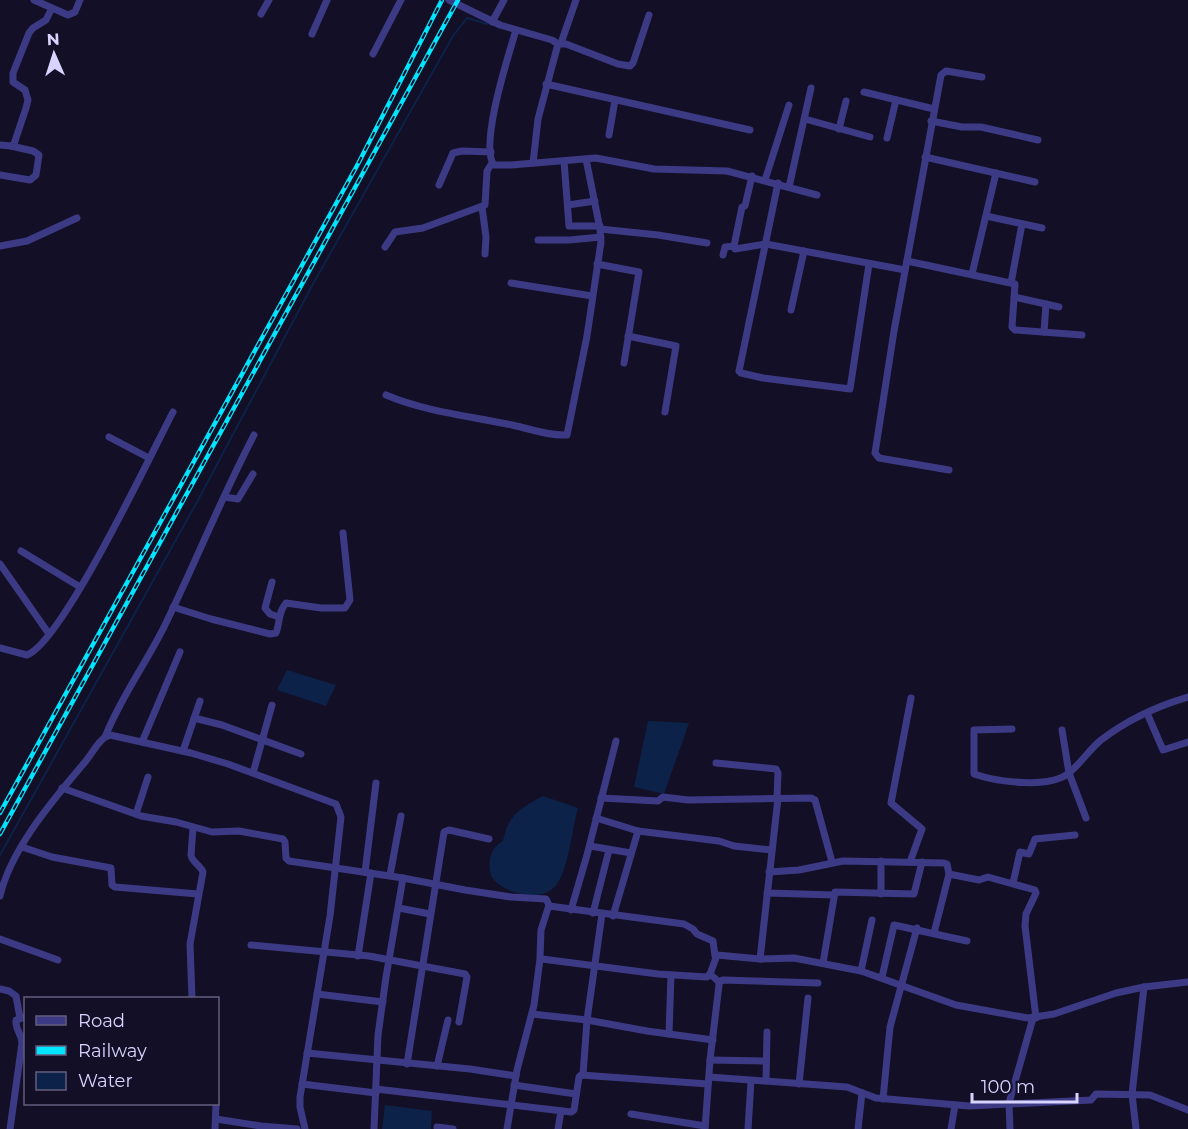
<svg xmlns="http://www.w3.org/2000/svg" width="1188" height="1129" font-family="Montserrat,sans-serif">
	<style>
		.water { fill: #0c2248 }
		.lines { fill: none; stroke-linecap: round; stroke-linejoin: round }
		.stream { stroke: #0c2248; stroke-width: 2 }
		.street { stroke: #3d3a85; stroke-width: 7 }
		.rail-casing { stroke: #00e5ff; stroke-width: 4.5 }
		.rail { stroke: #130f26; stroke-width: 2; stroke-dasharray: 7; stroke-linecap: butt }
	</style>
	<rect width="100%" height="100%" fill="#130f26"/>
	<!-- water -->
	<g class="water">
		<polygon points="287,670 336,685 326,706 277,690"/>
		<polygon points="648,721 689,723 664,794 634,787"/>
		<path d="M 543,796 L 578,808 C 572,829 569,867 557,884 C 544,903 509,895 495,881 C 489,875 489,867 490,859 C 492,850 495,846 503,841 C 508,814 521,808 543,796 Z"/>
		<polygon points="385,1105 432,1111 431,1129 382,1129"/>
	</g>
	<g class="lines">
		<!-- stream -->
		<polyline class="stream" points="0,855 197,502 313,284 453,36 467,18 487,24 489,21"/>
		<!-- street -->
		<g class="street">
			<polyline points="34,0 68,15 75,12 80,0"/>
			<polyline points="449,0 500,25 552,40 558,44 538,119 533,163"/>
			<polyline points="261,14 269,0"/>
			<polyline points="492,22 504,0"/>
			<path d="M 516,30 C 509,54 479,145 494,165 L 511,165 L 596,158 L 654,169 L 727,171 L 817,195"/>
			<polyline points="312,34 327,0"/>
			<polyline points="561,43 576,0"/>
			<polyline points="558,44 566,44 618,64 630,66 633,63 649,15"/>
			<polyline points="373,54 401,0"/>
			<polyline points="546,84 750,130"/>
			<polyline points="864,92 934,109"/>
			<polyline points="805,119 870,137"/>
			<polyline points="931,121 962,127 981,127 1038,140"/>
			<polyline points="839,129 846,101"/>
			<polyline points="609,135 615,100"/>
			<polyline points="887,138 896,100"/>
			<polyline points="0,145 11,146 14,144 26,108 28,100 25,90 13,82 13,73 29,33 33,28 46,20 52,8"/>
			<polyline points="925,157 1035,182"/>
			<polyline points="564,161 569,226 600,226"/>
			<polyline points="0,175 30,180 36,175 39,155 33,151 11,146"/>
			<polyline points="765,180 789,105"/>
			<polyline points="439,185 453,153 462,151 491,152"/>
			<polyline points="789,187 811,88"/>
			<polyline points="568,205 595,201"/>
			<polyline points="482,207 486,237 485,254"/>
			<polyline points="986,216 1042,228"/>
			<polyline points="600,229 658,235 707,243"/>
			<polyline points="538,240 569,240 601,237"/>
			<polyline points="0,246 27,241 77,218"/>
			<polyline points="385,247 395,232 423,228 485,205 487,171 492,163"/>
			<polyline points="735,249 766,244 905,270"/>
			<polyline points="723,255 725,247 734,246 742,207 745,206 752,176"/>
			<polyline points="907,261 1015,284 1012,327 1015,330 1082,335"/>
			<polyline points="597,264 639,272 624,363"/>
			<polyline points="972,274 996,173"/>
			<polyline points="511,283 592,296"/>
			<polyline points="1011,283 1022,224"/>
			<polyline points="1014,297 1059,307"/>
			<polyline points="791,310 804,251"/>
			<polyline points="1044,332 1046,304"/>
			<polyline points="628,336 676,346 665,412"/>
			<polyline points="739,371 778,183"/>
			<polyline points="741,373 763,378 850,389 869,264"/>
			<path d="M 386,395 C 426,412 470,416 512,425 C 531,429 548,436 567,435 L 587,336 L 601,242 L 600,229 L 586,159"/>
			<polyline points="109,437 149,458"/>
			<polyline points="949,470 879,458 875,453 894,331 941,75 946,71 982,77"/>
			<polyline points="224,497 238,499 253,474"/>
			<polyline points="21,551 80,587"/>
			<polyline points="0,564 49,634"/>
			<polyline points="272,582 265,608 270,614 279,617"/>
			<path d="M 173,607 L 211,619 L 270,634 L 276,633 C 280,623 278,612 286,603 L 321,608 L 345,608 L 350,600 L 343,533"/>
			<path d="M 0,648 L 27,655 C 63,641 151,454 173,412"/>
			<polyline points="1147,713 1163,750 1188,742"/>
			<polyline points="194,718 222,725 301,754"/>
			<path d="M 1012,729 L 974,730 L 974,774 C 997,782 1049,789 1069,773 C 1081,763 1089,750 1101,740 C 1127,720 1157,706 1188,697"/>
			<polyline points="1062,730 1069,773 1086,818"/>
			<path d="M 105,737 C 121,697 145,665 164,627 C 195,564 221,498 254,435"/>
			<polyline points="142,742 180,652"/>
			<polyline points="183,751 200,701"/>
			<polyline points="716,763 776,769 778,773 777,798"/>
			<polyline points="253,773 272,705"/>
			<polyline points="62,788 141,816 176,822 212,832 239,831 283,839 285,842 286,858 289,861 403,878 465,890 511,897 546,899 549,905 541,930 540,957 542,959 658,974 707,977 710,974 717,955 760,959 794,958 861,971 956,1005 1028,1018 1054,1014 1116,993 1144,987 1188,982"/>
			<polyline points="601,798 658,801 663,797 688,800 811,798 815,800 832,862"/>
			<polyline points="136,814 148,777"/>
			<polyline points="596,818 638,831 719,841 734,846 772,850"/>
			<polyline points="590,846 631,853"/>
			<polyline points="22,847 52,857 111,868 112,885 115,887 198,894"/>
			<polyline points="910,862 922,829 891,803 911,698"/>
			<polyline points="365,872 376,783"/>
			<polyline points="769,872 799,870 843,861 944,863 947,864 949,874 979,880 988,877 1035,890 1036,893 1026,914 1025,926 1036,1018"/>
			<polyline points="390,875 401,816"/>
			<polyline points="1013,883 1020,852 1029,854 1035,839 1075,835"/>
			<polyline points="767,893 834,895"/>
			<polyline points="881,894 881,861"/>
			<path d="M 0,896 C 11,848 54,799 85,762 C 93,753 98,739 110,735 L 191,753 L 228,764 L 336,804 L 341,817 L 330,916 L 300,1097 L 300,1107 L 305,1129"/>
			<polyline points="549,906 684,924 693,929 697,934 713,941 715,956"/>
			<polyline points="399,908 430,914"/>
			<polyline points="571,910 587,855 616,741"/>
			<polyline points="593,913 609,850"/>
			<polyline points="602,914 587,1020 647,1031 713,1040"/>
			<polyline points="613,916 638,831"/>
			<polyline points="934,933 949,874"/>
			<polyline points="0,939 58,960"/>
			<polyline points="251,945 369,956 465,974 467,977 459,1022"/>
			<polyline points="358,956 371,873"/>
			<polyline points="760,959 778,798"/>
			<polyline points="823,963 835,892 914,894 922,862"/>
			<polyline points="861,971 872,920"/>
			<polyline points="882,977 894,925 967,941"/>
			<polyline points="719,982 723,980 818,983"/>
			<polyline points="0,989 9,991 16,996 20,1018"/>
			<polyline points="317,994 383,1002"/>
			<path d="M 192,998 L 190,944 L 203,872 C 200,865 192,862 191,855 L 193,828"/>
			<polyline points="532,1014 587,1020"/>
			<polyline points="669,1034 671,975"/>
			<polyline points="307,1053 470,1069 516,1076"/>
			<polyline points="710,1060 766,1061"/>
			<polyline points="407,1064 444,832 449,830 489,839"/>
			<polyline points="437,1066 448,1020"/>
			<polyline points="583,1075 587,1020"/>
			<polyline points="709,1077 847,1087 876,1098 969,1106 1091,1100 1096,1094 1150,1095 1188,1110"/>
			<polyline points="766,1081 767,1032"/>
			<polyline points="302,1084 376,1093"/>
			<polyline points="799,1084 808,998"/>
			<polyline points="514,1085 576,1094"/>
			<polyline points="376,1089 571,1112 574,1110 579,1077 581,1075 708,1084"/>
			<polyline points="883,1099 890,1027 917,928"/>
			<polyline points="631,1114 705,1126"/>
			<polyline points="216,1119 261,1126 297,1129"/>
			<polyline points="437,1127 453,1129"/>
			<path d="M 10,1129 L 22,1043 C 22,1034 15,1030 16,1020 L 26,1017"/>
			<polyline points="215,1129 216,1104"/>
			<polyline points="374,1129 378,1035 386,977 403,878"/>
			<polyline points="507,1129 517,1070 534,1005 540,959"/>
			<polyline points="558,1129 561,1111"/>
			<polyline points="705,1129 710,1060 719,985 719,982 710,974"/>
			<polyline points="748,1129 751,1081"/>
			<polyline points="858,1129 862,1093"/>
			<polyline points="951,1129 955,1105"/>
			<polyline points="1010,1129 1009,1103 1033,1018"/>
			<polyline points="1136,1129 1132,1094 1144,987"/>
		</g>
		<!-- rail casing -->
		<g class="rail-casing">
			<g id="rail">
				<polyline points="0,813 359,162 442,0"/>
				<polyline points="0,834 458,0"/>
			</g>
		</g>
		<!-- rail -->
		<use href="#rail" class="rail"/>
	</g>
	<!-- legend -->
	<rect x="24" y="997" width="195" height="108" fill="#130f26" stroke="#625e7d" stroke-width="1.5"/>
	<rect x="36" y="1016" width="30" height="9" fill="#3d3a85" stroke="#625e7d" stroke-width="1.5"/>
	<text x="78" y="1027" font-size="18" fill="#d9d4ff">Road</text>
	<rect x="36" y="1046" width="30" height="9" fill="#00e5ff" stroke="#625e7d" stroke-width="1.5"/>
	<text x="78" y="1057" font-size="18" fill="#d9d4ff">Railway</text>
	<rect x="36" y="1072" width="30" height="18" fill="#0c2248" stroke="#625e7d" stroke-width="1.5"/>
	<text x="78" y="1087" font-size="18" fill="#d9d4ff">Water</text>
	<!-- north arrow -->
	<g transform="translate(54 54) rotate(357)" stroke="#130f26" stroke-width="4.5" paint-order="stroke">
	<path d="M0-4.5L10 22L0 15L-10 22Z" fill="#d9d4ff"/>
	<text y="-9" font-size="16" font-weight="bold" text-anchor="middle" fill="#d9d4ff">N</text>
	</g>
	<!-- scale -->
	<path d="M972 1093v9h105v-9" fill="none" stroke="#d9d4ff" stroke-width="3"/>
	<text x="981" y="1093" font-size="18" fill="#d9d4ff" stroke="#130f26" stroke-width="4.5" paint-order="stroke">100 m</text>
</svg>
